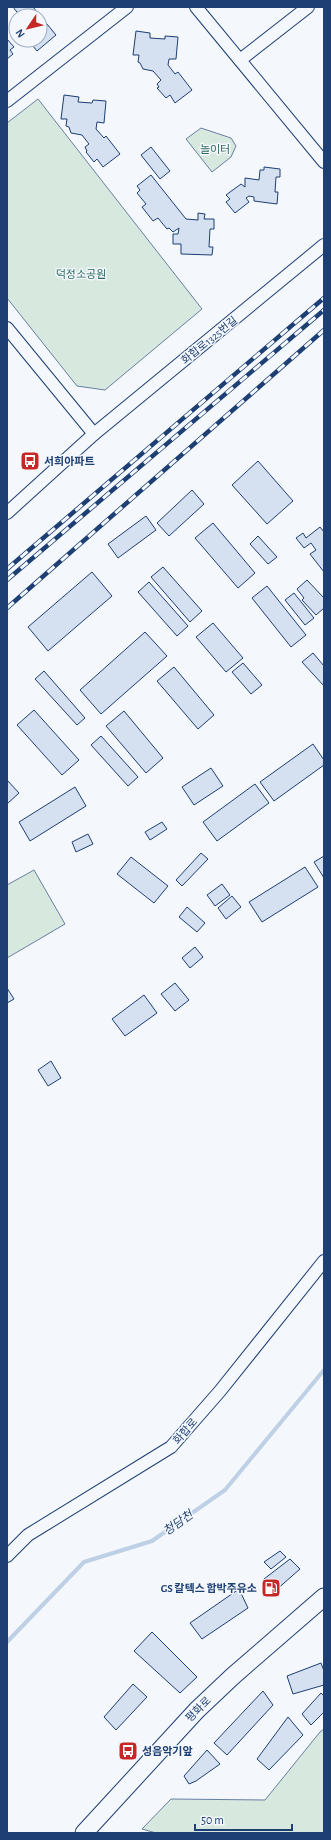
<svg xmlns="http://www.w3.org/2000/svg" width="331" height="1840" font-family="'Alegreya Sans','Noto Sans KR',sans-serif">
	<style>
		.green { fill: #d7e8df; stroke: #687fa3 }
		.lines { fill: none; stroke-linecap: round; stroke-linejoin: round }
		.stream { stroke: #bed0e5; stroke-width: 4 }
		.building { fill: #d5e0f0; stroke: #1d3f73 }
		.minor-casing { stroke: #1d3f73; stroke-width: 14 }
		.secondary-casing { stroke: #1d3f73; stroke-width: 19 }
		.minor { stroke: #f4f7fb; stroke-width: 12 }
		.secondary { stroke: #f4f7fb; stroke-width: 17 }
		.rail-casing { stroke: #1d3f73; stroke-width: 4.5 }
		.rail { stroke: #f4f7fb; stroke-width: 3; stroke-dasharray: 9; stroke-linecap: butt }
		.labels { text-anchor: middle; stroke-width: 3; stroke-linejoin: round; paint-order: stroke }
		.park-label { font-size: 11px; fill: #2c6c60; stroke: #f4f7fb }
		.street-label { font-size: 11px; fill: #1d3f73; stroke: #f4f7fb }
		.poi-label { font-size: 11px; font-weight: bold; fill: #1d3f73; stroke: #f4f7fb; text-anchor: start }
		.water-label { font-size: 12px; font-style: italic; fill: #1d3f73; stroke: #f4f7fb }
	</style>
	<rect width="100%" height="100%" fill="#f4f7fb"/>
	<!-- green -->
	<g class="green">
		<polygon points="38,99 202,309 105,390 77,386 7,298 7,123"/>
		<polygon points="201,128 231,138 236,146 231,157 212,172 186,139"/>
		<polygon points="34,870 65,924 7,958 7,885"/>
		<polygon points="324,1729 324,1833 156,1833 142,1829 171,1799 265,1800 320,1732"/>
	</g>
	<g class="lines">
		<!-- stream -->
		<polyline class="stream" points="7,1642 84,1562 152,1541 225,1490 324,1370"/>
	</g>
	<!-- building -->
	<g class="building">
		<polygon points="13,7 33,7 56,35 37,51 28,40 40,40 40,16 20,16"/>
		<polygon points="136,31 150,33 150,38 165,39 165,36 178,37 176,59 169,59 168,65 175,74 178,72 192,90 175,103 170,95 166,98 157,88 159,87 157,84 161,80 153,71 143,69 140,63 138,62 139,55 133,55"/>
		<polygon points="7,39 14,47 10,50 13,54 7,59"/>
		<polygon points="64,95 79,97 78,102 92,103 93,100 106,101 104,123 97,122 96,129 104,138 106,136 120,154 103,167 97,159 94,162 86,152 87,151 85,147 89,144 82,135 71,133 69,127 66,126 67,119 61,119"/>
		<polygon points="151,147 170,171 160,179 141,155"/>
		<polygon points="264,167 280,169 280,177 276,177 275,192 278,192 277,204 254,201 254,197 249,196 246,198 249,202 235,213 226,202 230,199 226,195 241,184 245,187 245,178 259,180 260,170 264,170"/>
		<polygon points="151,175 186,219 198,220 198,213 205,214 204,219 214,219 214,229 210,229 209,247 213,247 212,255 181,254 181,244 173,244 173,234 178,234 179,228 173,232 169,228 167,229 158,218 153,221 142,207 146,204 137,193 140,190 137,186"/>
		<polygon points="258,461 293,501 267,524 232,485"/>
		<polygon points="192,490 204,504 169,536 157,523"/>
		<polygon points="146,516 156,530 118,558 108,544"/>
		<polygon points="213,523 255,573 238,588 195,538"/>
		<polygon points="320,527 324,532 324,572 310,554 316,550 311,543 304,548 296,538 303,533 306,538"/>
		<polygon points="258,536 277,557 268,564 250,544"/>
		<polygon points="163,567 202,611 190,622 151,577"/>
		<polygon points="92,572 112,596 48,651 28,627"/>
		<polygon points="307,580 324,598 324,608 316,615 302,600 304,598 297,589"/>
		<polygon points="149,582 188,626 177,636 138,592"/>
		<polygon points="267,586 306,635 291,647 252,598"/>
		<polygon points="294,593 314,618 305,625 285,600"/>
		<polygon points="213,623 243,658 226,672 196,637"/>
		<polygon points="145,632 167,656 101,714 80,690"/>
		<polygon points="313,653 324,666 324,686 302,662"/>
		<polygon points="243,663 262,685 251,694 232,672"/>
		<polygon points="174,667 214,715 198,729 157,681"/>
		<polygon points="44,671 85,718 77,725 35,679"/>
		<polygon points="34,710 79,760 62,775 17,725"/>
		<polygon points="124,711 163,758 146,773 106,726"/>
		<polygon points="101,736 138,777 128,786 91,745"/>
		<polygon points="313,744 324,760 324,765 274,801 260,782"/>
		<polygon points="211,768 223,786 194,805 182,787"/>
		<polygon points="7,780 19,793 7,804"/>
		<polygon points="255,784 269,803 217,841 203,822"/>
		<polygon points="75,787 86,806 30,841 19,822"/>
		<polygon points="162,822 167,829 150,840 145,832"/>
		<polygon points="88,834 93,844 76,852 72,842"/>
		<polygon points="201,853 208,859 182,886 176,880"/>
		<polygon points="324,856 324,878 314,862"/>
		<polygon points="131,857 168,886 154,903 117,874"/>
		<polygon points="305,867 318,887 262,922 249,902"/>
		<polygon points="222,884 230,895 215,906 207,895"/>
		<polygon points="232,896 241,907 226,919 218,908"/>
		<polygon points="187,907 205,923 197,932 179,917"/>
		<polygon points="195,947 203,957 190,968 182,958"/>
		<polygon points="175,983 189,1000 175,1011 161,994"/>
		<polygon points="7,988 14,999 7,1003"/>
		<polygon points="144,995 157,1013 125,1036 112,1019"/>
		<polygon points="51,1061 61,1078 48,1086 38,1070"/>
		<polygon points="280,1551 286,1557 271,1569 264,1562"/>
		<polygon points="290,1559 300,1569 275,1591 264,1579"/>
		<polygon points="239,1589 248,1608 202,1639 190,1623"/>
		<polygon points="152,1632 197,1677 180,1693 134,1651"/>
		<polygon points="321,1663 324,1671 324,1685 293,1694 287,1676"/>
		<polygon points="133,1684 147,1697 116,1730 104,1717"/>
		<polygon points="263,1691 273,1705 227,1755 214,1743"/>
		<polygon points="321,1693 324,1696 324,1712 311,1725 302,1714"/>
		<polygon points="288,1717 303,1735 269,1770 257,1759"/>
		<polygon points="207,1750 220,1764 196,1781 189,1784 184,1776"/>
	</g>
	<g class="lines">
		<!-- minor casing -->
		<g class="minor-casing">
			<g id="minor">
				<polyline points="196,7 324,162"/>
				<polyline points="240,60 308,7"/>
				<polyline points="7,101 127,7"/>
				<polyline points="7,328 94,434"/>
				<polyline points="7,513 94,434 324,245"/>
				<polyline points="7,1556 28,1535 171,1447 220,1391 324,1261"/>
			</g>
		</g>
		<!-- secondary casing -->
		<g class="secondary-casing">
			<polyline id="secondary" points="84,1833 197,1710 233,1676 324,1597"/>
		</g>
		<!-- minor -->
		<use href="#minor" class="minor"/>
		<!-- secondary -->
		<use href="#secondary" class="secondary"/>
		<!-- rail casing -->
		<g class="rail-casing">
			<g id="rail">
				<polyline points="7,569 324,298"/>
				<polyline points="7,580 324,310"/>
				<polyline points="7,608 324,330"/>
			</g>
		</g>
		<!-- rail -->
		<use href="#rail" class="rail"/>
	</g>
	<!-- icons -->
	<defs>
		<g id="bus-square" transform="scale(1)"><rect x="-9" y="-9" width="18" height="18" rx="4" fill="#c62828" stroke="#f4f7fb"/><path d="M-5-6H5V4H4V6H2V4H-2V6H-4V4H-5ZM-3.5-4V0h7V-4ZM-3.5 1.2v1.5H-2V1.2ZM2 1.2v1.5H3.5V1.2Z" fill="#fff"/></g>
		<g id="fuel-square" transform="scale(1)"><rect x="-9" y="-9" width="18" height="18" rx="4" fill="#c62828" stroke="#f4f7fb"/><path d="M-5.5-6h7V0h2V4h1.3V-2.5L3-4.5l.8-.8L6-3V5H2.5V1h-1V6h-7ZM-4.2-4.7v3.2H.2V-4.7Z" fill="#fff"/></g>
	</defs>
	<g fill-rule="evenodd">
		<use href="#bus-square" x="30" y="461"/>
		<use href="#fuel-square" x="271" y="1588"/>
		<use href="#bus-square" x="128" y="1751"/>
	</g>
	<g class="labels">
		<!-- park labels -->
		<g class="park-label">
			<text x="215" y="153">놀이터</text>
			<text x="81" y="278">덕정소공원</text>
		</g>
		<!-- street labels -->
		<g class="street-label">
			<text transform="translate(209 340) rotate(-39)" y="4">화합로1325번길</text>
			<text transform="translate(185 1431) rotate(-49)" y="4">화합로</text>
			<text transform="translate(198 1709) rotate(-45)" y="4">평화로</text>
		</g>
		<!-- poi labels -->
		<g class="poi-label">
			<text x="44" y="465">서희아파트</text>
			<text x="257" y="1592" text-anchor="end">GS 칼텍스 함박주유소</text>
			<text x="142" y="1755">성음악기앞</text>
		</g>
		<!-- water labels -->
		<g class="water-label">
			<text transform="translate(178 1523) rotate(-35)" y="4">청담천</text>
		</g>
	</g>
	<!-- border -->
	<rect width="331" height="1840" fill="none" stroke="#1d3f73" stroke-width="16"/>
	<!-- north arrow -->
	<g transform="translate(28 28) rotate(235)"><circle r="19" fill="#f4f7fb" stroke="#9eadc5"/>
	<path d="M0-3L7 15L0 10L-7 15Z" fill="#c62828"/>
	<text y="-6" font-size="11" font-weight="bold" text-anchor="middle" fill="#1d3f73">N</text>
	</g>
	<!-- scale -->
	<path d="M195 1824v6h97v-6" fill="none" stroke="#1d3f73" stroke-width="2"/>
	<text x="201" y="1824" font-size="12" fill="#1d3f73" stroke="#f4f7fb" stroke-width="3" paint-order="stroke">50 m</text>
</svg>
